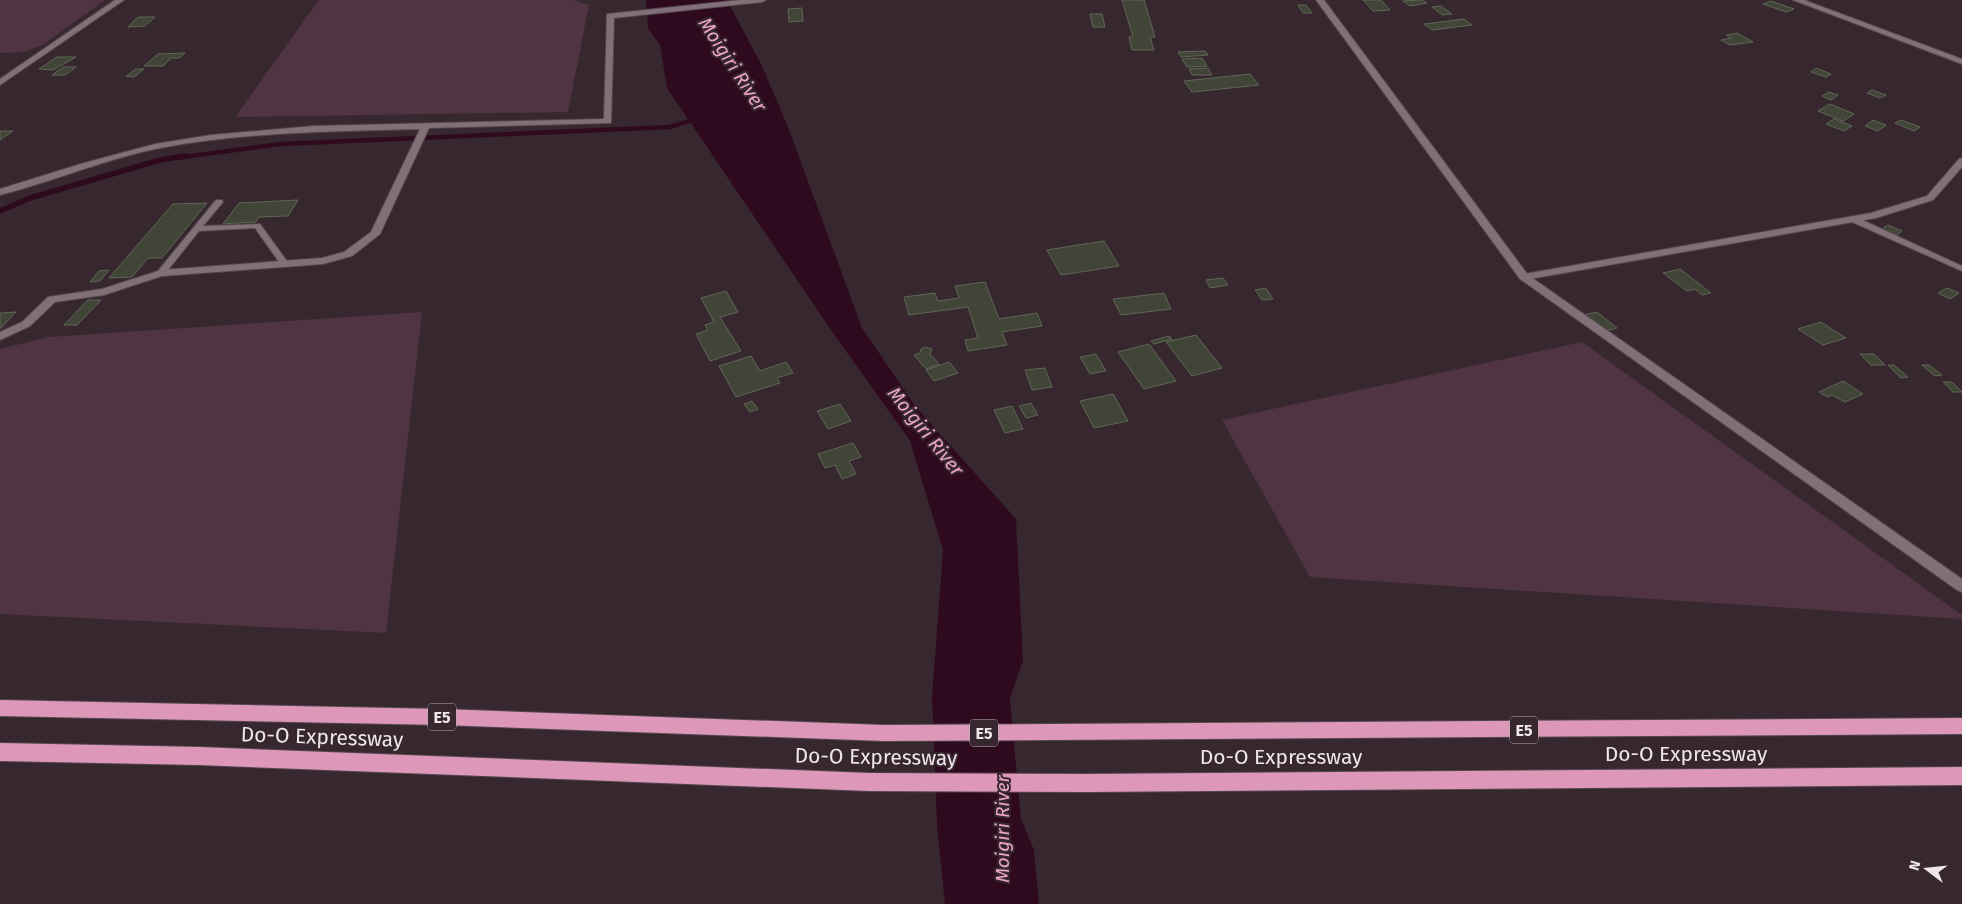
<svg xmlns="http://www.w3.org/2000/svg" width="1962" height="904" font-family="'Fira Sans',sans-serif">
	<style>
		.green { fill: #503442 }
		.water { fill: #2f0a1f }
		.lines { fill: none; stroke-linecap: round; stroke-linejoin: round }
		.stream-far1 { stroke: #2f0a1f; stroke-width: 4.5 }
		.stream { stroke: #2f0a1f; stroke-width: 5.5 }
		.building { fill: #404537; stroke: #606656 }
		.lane-casing { stroke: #54474e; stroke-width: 2 }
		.street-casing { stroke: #54474e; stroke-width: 2 }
		.secondary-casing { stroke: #54474e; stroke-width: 2 }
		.highway-casing { stroke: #54474e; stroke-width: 2 }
		.lane { fill: #817078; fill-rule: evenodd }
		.street { fill: #817078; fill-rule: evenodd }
		.secondary { fill: #817078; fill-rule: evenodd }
		.highway { fill: #dc97b9; fill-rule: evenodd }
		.labels { text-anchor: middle; stroke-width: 4; stroke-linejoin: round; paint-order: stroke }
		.shield { fill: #37282f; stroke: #b8acb2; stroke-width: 1 }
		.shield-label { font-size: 16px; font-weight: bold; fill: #efe5ea }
		.water-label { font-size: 19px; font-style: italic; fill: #eda5c9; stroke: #37282f }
		.near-street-label { font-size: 21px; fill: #efe5ea; stroke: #37282f }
	</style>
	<rect width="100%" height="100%" fill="#37282f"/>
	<!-- green -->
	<g class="green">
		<polygon points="0,0 105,0 44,44 24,52 0,53"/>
		<polygon points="321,0 573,0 589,5 568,112 235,117 318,1"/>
		<polygon points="422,312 386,633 0,614 0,349 49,337"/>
		<polygon points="1582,342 1962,615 1962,619 1310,577 1222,420"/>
	</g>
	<!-- water -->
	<polygon class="water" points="646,0 727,0 762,66 788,127 862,328 916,407 1016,519 1023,661 1010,698 1021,819 1034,850 1039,904 945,904 937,825 932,697 943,550 910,441 833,333 667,88 660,45 648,28"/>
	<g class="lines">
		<!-- stream-far1 -->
		<polyline class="stream-far1" points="176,158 281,144 670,127 699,118"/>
		<!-- stream -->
		<polyline class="stream" points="0,211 30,198 160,160 184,156"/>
	</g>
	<!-- building -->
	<g class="building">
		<polygon points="1122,0 1144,0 1155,37 1150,37 1154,50 1132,50 1129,37 1133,37"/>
		<polygon points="1363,0 1381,0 1390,10 1373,11"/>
		<polygon points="1422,0 1427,3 1410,6 1403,1"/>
		<polygon points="1771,1 1794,9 1786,12 1763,4"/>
		<polygon points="1298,5 1306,5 1312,13 1303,13"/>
		<polygon points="1441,6 1452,14 1442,15 1432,7"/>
		<polygon points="802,8 803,21 789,22 788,9"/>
		<polygon points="1090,14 1102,14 1105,27 1093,27"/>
		<polygon points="138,17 155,17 145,26 128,27"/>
		<polygon points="1464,19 1472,25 1432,30 1424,24"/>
		<polygon points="1737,33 1753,42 1730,45 1721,40 1732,38 1726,35"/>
		<polygon points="1205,51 1208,55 1181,57 1178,52"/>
		<polygon points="185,53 179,58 171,58 163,66 144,66 158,54"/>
		<polygon points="57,57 76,57 53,70 39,69"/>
		<polygon points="1202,58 1207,66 1187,67 1182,59"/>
		<polygon points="63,67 76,67 65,75 52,75"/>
		<polygon points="1208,68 1212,75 1192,75 1189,69"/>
		<polygon points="1816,68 1831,74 1826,77 1811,72"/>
		<polygon points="136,69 144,69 134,77 126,76"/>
		<polygon points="1250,74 1259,85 1192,92 1184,81"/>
		<polygon points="1872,90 1886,95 1880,98 1867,93"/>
		<polygon points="1829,92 1838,95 1831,100 1822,96"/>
		<polygon points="1830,104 1854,114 1843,121 1818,111"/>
		<polygon points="1834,119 1852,126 1844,131 1826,124"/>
		<polygon points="1873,120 1886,125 1878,131 1865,126"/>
		<polygon points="1901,120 1920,127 1914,131 1895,123"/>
		<polygon points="0,131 13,131 0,140"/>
		<polygon points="298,200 288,216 259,217 256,222 223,224 239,203"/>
		<polygon points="207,203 162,258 148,258 132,277 109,278 173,204"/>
		<polygon points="1888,225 1902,231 1897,235 1882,229"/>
		<polygon points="1104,241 1119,266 1061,275 1047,250"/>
		<polygon points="1680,269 1711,293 1702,295 1695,289 1687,291 1663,273"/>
		<polygon points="109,270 100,281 90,282 99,271"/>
		<polygon points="1223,278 1228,285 1210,288 1206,280"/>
		<polygon points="985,282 999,319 1037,313 1042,326 1002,332 1007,345 968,351 965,340 978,338 968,307 909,315 904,297 935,293 938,301 959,298 955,286"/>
		<polygon points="1266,288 1273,299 1262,300 1255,290"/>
		<polygon points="1947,288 1959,293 1950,299 1938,293"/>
		<polygon points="726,291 738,312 720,317 741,351 710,361 696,334 708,330 705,325 714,322 701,298"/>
		<polygon points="1164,293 1171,309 1121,315 1113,299"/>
		<polygon points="88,300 101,300 77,325 64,325"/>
		<polygon points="16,312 0,329 0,313"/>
		<polygon points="1597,312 1617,328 1605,331 1584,315"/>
		<polygon points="1821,322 1846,338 1823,345 1798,329"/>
		<polygon points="1196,335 1222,368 1192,376 1166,342"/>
		<polygon points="1169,336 1172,339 1154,344 1151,341"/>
		<polygon points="1149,344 1176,381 1144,389 1118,352"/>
		<polygon points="925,347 932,349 930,354 939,364 926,369 914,355 920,353 921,349"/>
		<polygon points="1096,354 1106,371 1090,374 1080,357"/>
		<polygon points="1860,354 1874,354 1885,365 1871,365"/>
		<polygon points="751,356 760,371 786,362 793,373 777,378 780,383 736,397 719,366"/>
		<polygon points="949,362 958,373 934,381 926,370"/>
		<polygon points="1888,365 1894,365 1908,377 1901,378"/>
		<polygon points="1922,365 1929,365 1942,375 1935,376"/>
		<polygon points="1045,368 1052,387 1032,390 1025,370"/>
		<polygon points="1843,381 1863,394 1845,402 1832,395 1827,397 1819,392"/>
		<polygon points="1943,382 1952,382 1962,392 1953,392"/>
		<polygon points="1113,394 1128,421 1094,428 1080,401"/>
		<polygon points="752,401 758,409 750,412 744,404"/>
		<polygon points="1031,403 1038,415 1026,418 1019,406"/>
		<polygon points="840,404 851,421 828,429 817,411"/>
		<polygon points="1012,406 1023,429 1005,433 994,410"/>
		<polygon points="853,443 861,457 849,461 856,474 842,479 835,465 825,468 818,454"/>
	</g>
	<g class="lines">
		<!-- lane casing -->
		<g class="lane-casing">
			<g id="lane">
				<polygon points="216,200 222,200 223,202 203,226 260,224 289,264 288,266 282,266 255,228 199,231 164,275 158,275 158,271"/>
				<polygon points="1852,218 1858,218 1962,266 1962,271 1852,222"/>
			</g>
		</g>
		<!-- street casing -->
		<g class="street-casing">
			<g id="street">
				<polygon points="115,0 124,0 0,85 0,79"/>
				<path d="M 741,0 L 766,0 L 762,2 L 614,18 L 611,123 L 429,128 L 380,234 L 352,256 L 323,264 L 162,276 L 104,295 L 55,302 L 30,326 L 0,340 L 0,332 L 22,322 L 48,297 L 102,289 L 161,270 L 322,258 L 344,252 L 371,232 L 420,129 C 334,131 246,132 160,148 C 105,159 54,181 0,195 L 0,189 L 84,163 L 155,144 L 211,135 L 314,126 L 604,119 L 607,14 Z"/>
				<polygon points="1793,0 1804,0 1962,59 1962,64"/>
				<polygon points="1962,158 1962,167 1933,200 1876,218 1524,280 1519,277 1524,274 1871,213 1927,196 1959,159"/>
			</g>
		</g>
		<!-- secondary casing -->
		<g class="secondary-casing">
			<polygon id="secondary" points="1316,0 1324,0 1528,275 1962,579 1962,592 1957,590 1520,279"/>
		</g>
		<!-- highway casing -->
		<g class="highway-casing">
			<g id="highway">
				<polygon points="0,700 442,709 884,725 1962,718 1962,734 884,741 442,725 0,716"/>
				<polygon points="0,743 199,747 869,773 1087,774 1962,767 1962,785 1087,792 869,791 199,765 0,761"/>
			</g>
		</g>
		<!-- lane -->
		<use href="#lane" class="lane"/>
		<!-- street -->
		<use href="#street" class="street"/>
		<!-- secondary -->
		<use href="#secondary" class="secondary"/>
		<!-- highway -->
		<use href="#highway" class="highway"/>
	</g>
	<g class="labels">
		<!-- shield labels -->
		<g class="shield">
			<rect x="428" y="703.5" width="28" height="27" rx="4"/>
			<rect x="1510" y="716.5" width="28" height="27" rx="4"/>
			<rect x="970" y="719.5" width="28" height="27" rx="4"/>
		</g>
		<g class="shield-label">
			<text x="442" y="723">E5</text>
			<text x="1524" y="736">E5</text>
			<text x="984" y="739">E5</text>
		</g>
		<!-- water labels -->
		<g class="water-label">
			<text transform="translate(733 64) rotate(57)" y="7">Moigiri River</text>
			<text transform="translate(926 431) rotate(51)" y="7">Moigiri River</text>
			<text transform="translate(1002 829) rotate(-90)" y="7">Moigiri River</text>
		</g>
		<!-- near-street labels -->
		<g class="near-street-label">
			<text transform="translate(322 737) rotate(2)" y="7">Do-O Expressway</text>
			<text x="1686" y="761">Do-O Expressway</text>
			<text transform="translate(876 757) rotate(1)" y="7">Do-O Expressway</text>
			<text x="1281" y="764">Do-O Expressway</text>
		</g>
	</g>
	<!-- north arrow -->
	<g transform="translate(1927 869) rotate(286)" stroke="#37282f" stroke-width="4" paint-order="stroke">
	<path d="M0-4L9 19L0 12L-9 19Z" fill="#efe5ea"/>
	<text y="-8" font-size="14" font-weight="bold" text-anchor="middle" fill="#efe5ea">N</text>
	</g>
</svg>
